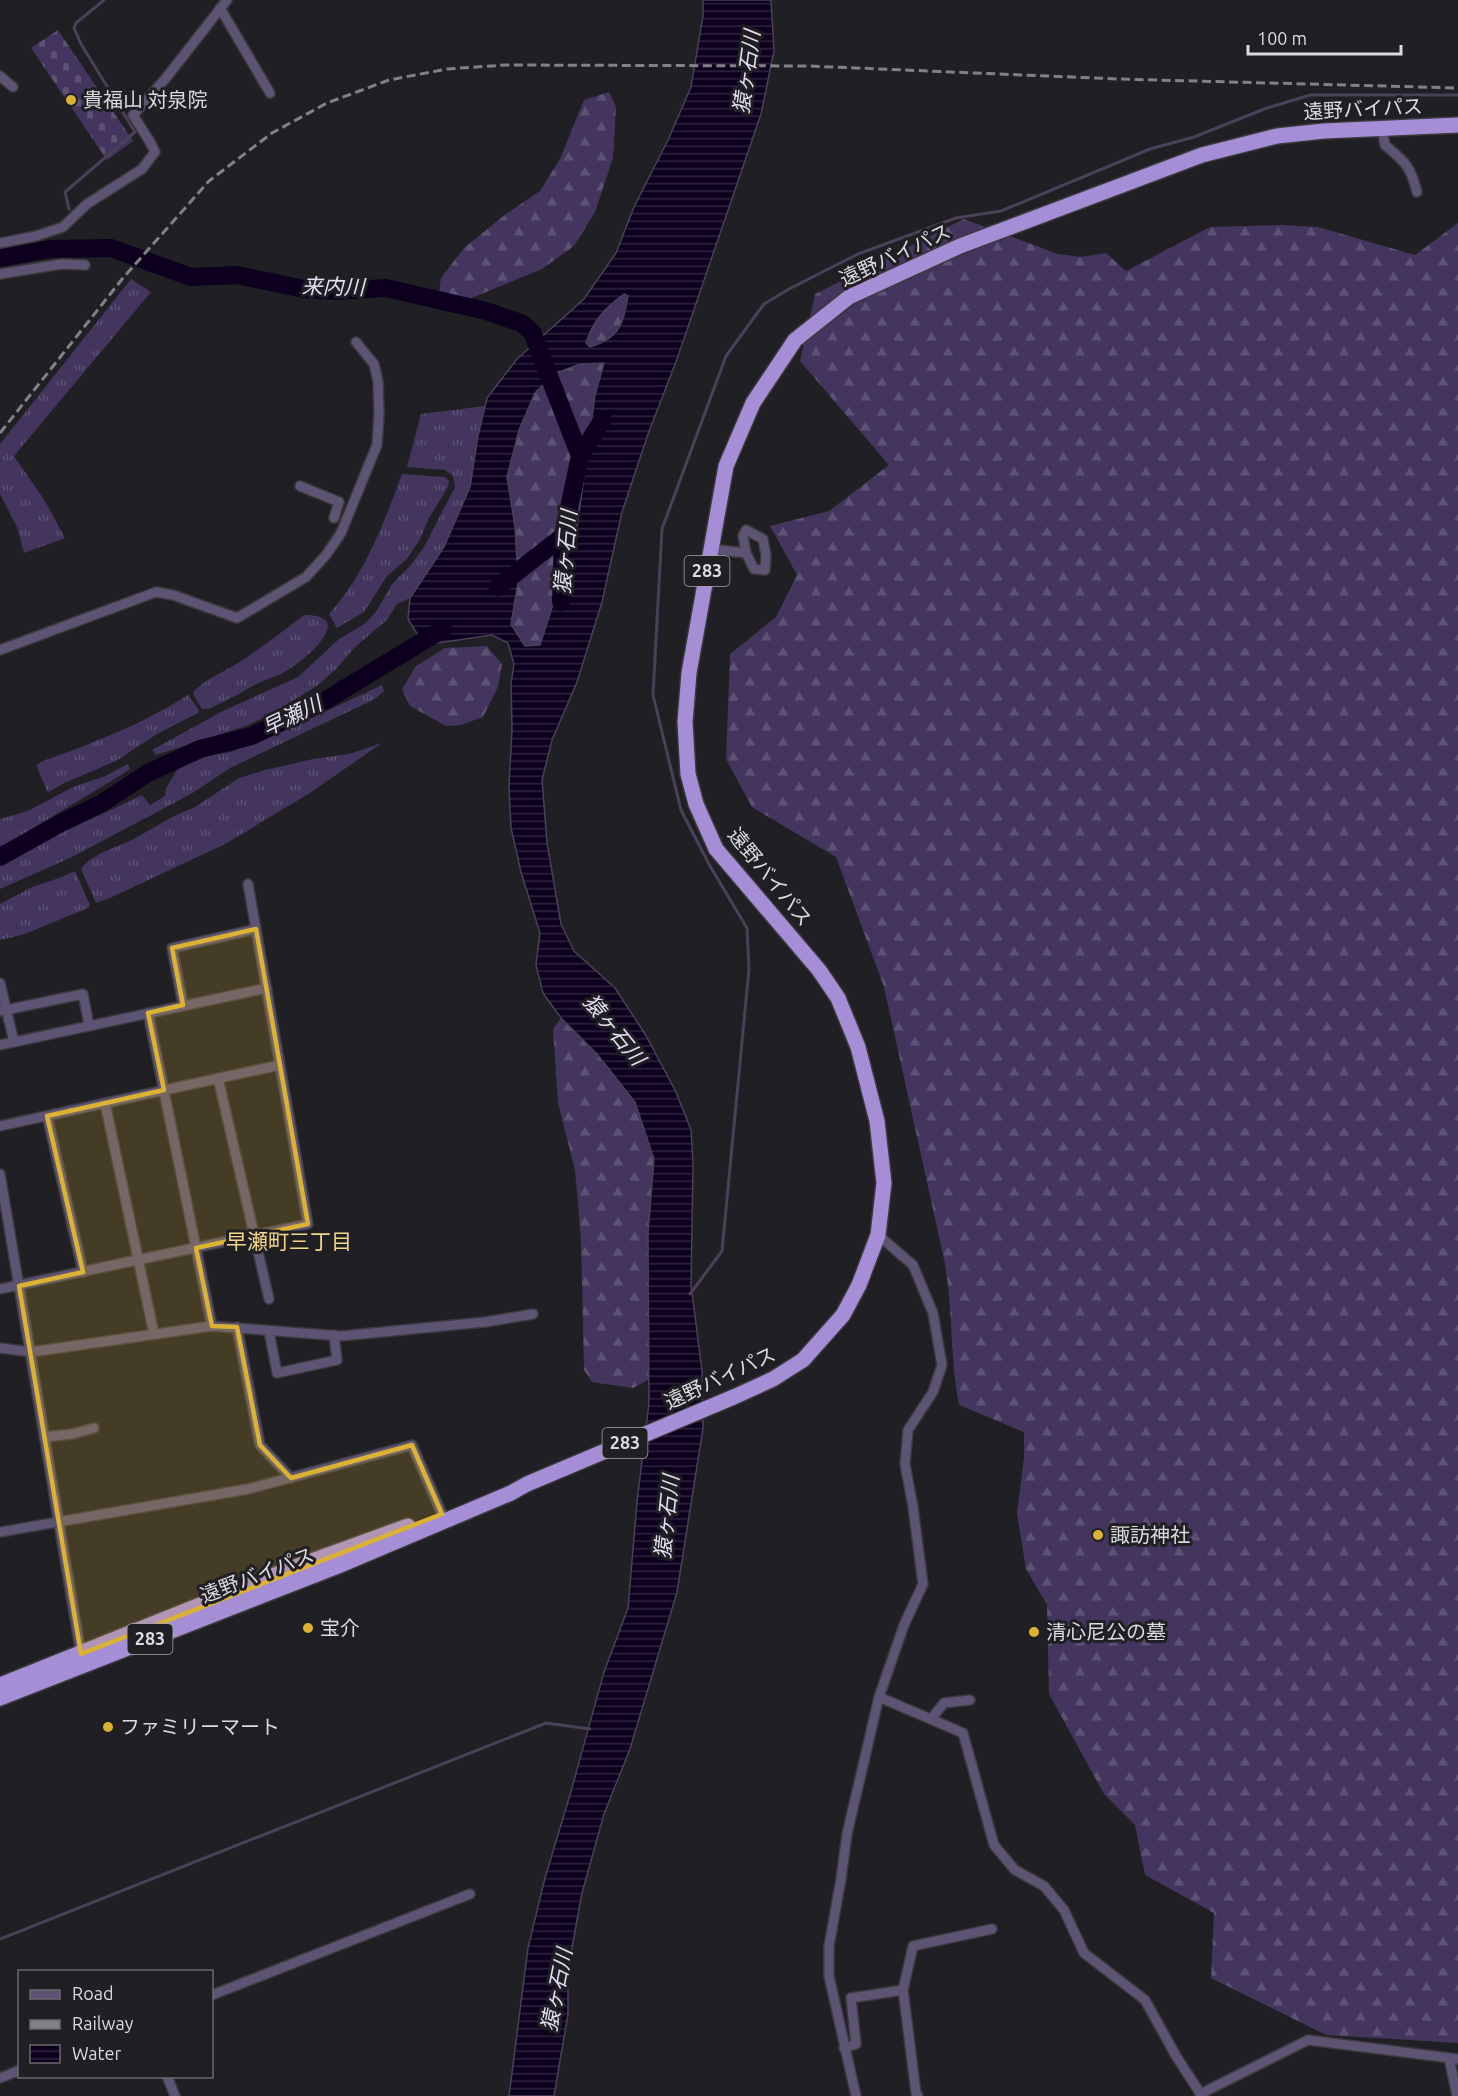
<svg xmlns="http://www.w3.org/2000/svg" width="1458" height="2096" font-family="Ubuntu,'Noto Sans JP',sans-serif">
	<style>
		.grass { fill: url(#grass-tufts) }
		.forest { fill: url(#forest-firs) }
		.cemetery { fill: url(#cemetery-stones) }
		.water { fill: url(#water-rules); stroke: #4a4158; stroke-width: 1.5; fill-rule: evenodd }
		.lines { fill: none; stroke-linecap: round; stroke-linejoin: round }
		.stream { stroke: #4a4158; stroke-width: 3 }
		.river { stroke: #0c001e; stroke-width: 18 }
		.minor-casing { stroke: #3a393e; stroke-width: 12 }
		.trunk-casing { stroke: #3a393e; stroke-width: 18 }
		.minor { stroke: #5d5372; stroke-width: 9 }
		.trunk { stroke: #a68ed6; stroke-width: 15 }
		.rail { stroke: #828185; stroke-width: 3; stroke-dasharray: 9 4.5; stroke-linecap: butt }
		.marked { fill: #dcb233; fill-opacity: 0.2; stroke: #dcb233; stroke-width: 4.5; stroke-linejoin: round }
		.poi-dot { fill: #dcb233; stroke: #201f24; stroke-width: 2 }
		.labels { text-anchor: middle; stroke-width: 6; stroke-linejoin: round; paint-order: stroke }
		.shield { fill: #201f24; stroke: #a3a2a6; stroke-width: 1.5 }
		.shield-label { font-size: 18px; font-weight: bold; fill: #dbdade }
		.poi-label { font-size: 20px; fill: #dbdade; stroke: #201f24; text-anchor: start }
		.street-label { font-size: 20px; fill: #dbdade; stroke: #201f24 }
		.water-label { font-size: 21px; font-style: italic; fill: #e5dff4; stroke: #201f24 }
		.neighbourhood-label { font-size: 21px; fill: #f3d68a; stroke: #201f24 }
	</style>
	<defs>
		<pattern id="grass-tufts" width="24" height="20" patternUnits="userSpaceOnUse" patternTransform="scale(1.5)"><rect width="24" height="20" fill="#43355d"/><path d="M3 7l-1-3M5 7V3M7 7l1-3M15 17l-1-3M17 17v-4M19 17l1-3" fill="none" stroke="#5e5274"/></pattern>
		<pattern id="forest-firs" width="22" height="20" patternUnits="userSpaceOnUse" patternTransform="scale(1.5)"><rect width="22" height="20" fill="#43355d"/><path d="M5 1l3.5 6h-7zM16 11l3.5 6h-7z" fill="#5e5274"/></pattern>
		<pattern id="cemetery-stones" width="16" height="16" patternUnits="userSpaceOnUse" patternTransform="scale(1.5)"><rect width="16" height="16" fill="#43355d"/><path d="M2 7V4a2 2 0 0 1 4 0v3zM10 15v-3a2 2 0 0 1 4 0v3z" fill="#5e5274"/></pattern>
		<pattern id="water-rules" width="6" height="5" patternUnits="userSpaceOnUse" patternTransform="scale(1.5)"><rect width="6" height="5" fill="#0c001e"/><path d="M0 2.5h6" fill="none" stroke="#2f253e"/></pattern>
	</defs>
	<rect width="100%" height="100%" fill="#201f24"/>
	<!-- grass -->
	<g class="grass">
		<polygon points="131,279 151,292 14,456 45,501 65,538 24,553 17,527 0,494 0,444"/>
		<polygon points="485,406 470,487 444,547 410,598 397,604 387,620 356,646 336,669 317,686 273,713 246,726 156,755 152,750 221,712 298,677 339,639 366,623 377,610 392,584 410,566 424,547 455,487 453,476 445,470 407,467 421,414"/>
		<path d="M 402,474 L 445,477 L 449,481 L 448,487 L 429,518 L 419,541 L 406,560 L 387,576 L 364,612 L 337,628 L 329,614 C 365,575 384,522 402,474 Z"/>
		<path d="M 304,615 C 361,615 301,664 281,674 C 266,680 252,685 239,694 C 229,699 219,704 209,709 L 202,709 L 193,694 L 194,691 C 206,679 223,672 238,663 C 261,648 282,632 304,615 Z"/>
		<path d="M 382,685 L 384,691 L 375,699 L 230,768 L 191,794 L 70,858 L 0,889 L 0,864 C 46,837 95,819 142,795 L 150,805 L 165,796 L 166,788 L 179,767 L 209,755 L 231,752 L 284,731 Z"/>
		<path d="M 188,695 L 199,710 L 198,713 L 157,734 L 116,761 L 64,783 L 49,792 L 47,791 L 36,765 L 43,761 C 93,743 143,724 188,695 Z"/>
		<polygon points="382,743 310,793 225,844 110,898 96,903 81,869 87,862 101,853 132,840 174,816 195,807 239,778 265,770 313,759 349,754"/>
		<polygon points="128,764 130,769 118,777 0,848 0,819 28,811 73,787 105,776"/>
		<polygon points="75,871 90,905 88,908 25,934 0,940 0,904 32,887 62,877"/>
	</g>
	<!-- forest -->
	<g class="forest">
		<polygon points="609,92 616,107 613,158 595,212 574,246 542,269 469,299 439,293 441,278 464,248 506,214 540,191 560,159 584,100"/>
		<path d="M 964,219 L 1058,254 L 1081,257 L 1106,253 L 1126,271 L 1210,227 L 1281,225 L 1318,227 L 1415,255 L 1458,223 L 1458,2043 L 1326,2035 L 1211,1978 L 1214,1913 L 1145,1875 L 1135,1825 L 1104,1794 L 1049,1694 L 1047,1605 L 1026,1569 L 1017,1513 L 1024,1457 L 1024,1432 L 959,1405 C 950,1359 953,1311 945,1264 L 884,987 L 836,857 L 752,807 L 726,759 L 730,654 L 776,617 L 797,575 L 770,526 L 829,511 L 889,465 L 800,361 L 815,294 Z"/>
		<path d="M 624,294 L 628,295 C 623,324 621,338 590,347 L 586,343 C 593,320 605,308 624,294 Z"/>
		<polygon points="604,363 595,395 577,529 540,645 525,646 511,624 518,582 515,527 507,477 519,430 535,392 554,374 580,364"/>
		<polygon points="487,646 502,664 498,687 483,717 461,725 446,726 410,706 402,689 416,666 445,648"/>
		<polygon points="561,1018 597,1054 635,1102 654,1159 648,1233 648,1380 633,1388 592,1382 584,1370 581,1239 575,1170 558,1103 553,1029"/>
	</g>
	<!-- cemetery -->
	<polygon class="cemetery" points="58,30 133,141 107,160 31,48"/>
	<!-- water -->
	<path class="water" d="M 703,0 L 771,0 L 774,51 L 761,114 L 677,359 L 648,434 L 622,512 L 602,602 L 577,682 L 552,740 L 542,780 L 547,843 L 561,924 L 574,951 L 615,988 L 645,1034 L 676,1092 L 691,1130 L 693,1164 L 691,1285 L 702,1371 L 703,1428 L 677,1592 L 630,1749 L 604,1814 L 582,1893 L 568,1969 L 568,2014 L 554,2096 L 509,2096 L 528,1948 L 545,1878 L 570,1795 L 604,1672 L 628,1608 L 637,1502 L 649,1403 L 648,1233 L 654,1159 L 635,1102 L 597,1054 L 561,1018 L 543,993 L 536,965 L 540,933 L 521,872 L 511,828 L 509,787 L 512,729 L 511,684 L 514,664 L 508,643 L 492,635 L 424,645 L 408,619 L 410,598 L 444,547 L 470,487 L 478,436 L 487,398 L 517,359 L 584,299 L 616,253 L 634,207 L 668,140 L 691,87 L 703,16 ZM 624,294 L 628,296 C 623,324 620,338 590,347 L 586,343 C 593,320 605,308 624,294 ZM 604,363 L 595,395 L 577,529 L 540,645 L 525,646 L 511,624 L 518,582 L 515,527 L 507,477 L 519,430 L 535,393 L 554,374 L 580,364 Z"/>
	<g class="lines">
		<!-- stream -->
		<g class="stream">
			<polyline points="69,209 65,192 135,132 81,44 74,28 76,23 104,0"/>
			<polyline points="690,1294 722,1251 749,969 747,928 710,866 681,810 653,695 662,529 726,356 764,304 789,289 858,254 956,218 1001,211 1150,149 1194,137 1267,108 1310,95 1458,95"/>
			<polyline points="0,1939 546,1723 590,1729"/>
		</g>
		<!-- river -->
		<g class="river">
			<polyline points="0,258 49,249 111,248 191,277 237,275 304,289 337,291 386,288 486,311 521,323 532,332 580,456"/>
			<polyline points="498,587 563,536"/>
			<polyline points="561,602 563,536 580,456 603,419"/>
			<polyline points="0,857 61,823 102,803 148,773 200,749 252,736 326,700 443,629"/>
		</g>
		<!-- minor casing -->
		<g class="minor-casing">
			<g id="minor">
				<polyline points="220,8 270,93"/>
				<polyline points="0,76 13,87"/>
				<path d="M 1382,129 L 1385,145 C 1405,162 1410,165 1417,192"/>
				<polyline points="0,243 36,236 63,227 87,204 142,169 155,152 150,142 133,115 166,78 227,0"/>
				<polyline points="0,274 62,264 85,265"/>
				<polyline points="300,486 339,502 334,518"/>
				<polyline points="711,549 746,553 743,536 746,530 763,539 766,556 765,570 754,569 746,553"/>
				<polyline points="0,650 156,592 173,595 237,618 306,577 326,555 341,533 377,445 379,414 378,381 374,364 356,342"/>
				<polyline points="0,983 14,1042"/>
				<polyline points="183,1005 172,948 256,929"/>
				<polyline points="0,1011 83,994 89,1025"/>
				<polyline points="148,1013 212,1326"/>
				<polyline points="0,1045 267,988"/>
				<polyline points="218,1078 269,1299"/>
				<polyline points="105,1103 154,1334"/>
				<polyline points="47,1116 83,1272"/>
				<polyline points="0,1126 280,1065"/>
				<polyline points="0,1174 81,1654"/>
				<polyline points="0,1289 308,1224 248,884"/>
				<polyline points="237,1327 260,1445 291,1478"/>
				<polyline points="269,1331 277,1373 337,1360 334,1335"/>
				<polyline points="0,1348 31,1352 212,1326 341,1336 485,1322 533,1314"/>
				<polyline points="44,1437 72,1434 94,1428"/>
				<polyline points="0,1532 248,1489 412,1445 442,1514"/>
				<polyline points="879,1697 963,1733 994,1845 1015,1870 1044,1886 1064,1910 1084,1953 1145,2000 1176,2056 1202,2096"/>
				<polyline points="932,1718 944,1703 970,1700"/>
				<polyline points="903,1990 916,2093 918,2096"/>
				<polyline points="212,1995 470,1894"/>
				<polyline points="844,2048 856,2044 851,1998 903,1990 913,1946 992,1929"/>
				<polyline points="1449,2058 1457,2096"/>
				<polyline points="167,2076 175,2096"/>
				<polyline points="0,2078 20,2070"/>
				<polyline points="1200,2094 1308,2040 1458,2059"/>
				<polyline points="856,2096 829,1976 829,1946 841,1879 847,1834 879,1697 904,1625 923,1584 913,1507 905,1464 908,1430 933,1392 942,1365 933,1313 913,1265 878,1235"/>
			</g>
		</g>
		<!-- trunk casing -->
		<g class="trunk-casing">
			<g id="trunk">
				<polyline points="0,1685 295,1567 408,1526"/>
				<polyline points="0,1698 338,1566 511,1493 527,1484 736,1396 773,1379 803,1360 843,1315 859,1285 878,1235 884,1183 877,1121 858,1047 838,998 819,970 716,849 696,804 688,774 685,722 689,673 726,466 753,403 795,340 849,297 960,246 1202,155 1277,136 1324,131 1458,125"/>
			</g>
		</g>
		<!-- minor -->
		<use href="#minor" class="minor"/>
		<!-- trunk -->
		<use href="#trunk" class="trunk"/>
		<!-- rail -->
		<polyline class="rail" points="0,433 123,278 209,181 272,133 327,103 389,80 447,69 505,65 809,66 1118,79 1458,88"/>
	</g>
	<!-- marked area -->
	<path class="marked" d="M 256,929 L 308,1224 L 196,1248 L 212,1326 L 237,1327 L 260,1445 L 291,1478 L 412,1445 L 442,1514 L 81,1654 L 19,1286 L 83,1272 L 47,1116 L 164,1090 L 148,1013 L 183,1005 L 172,948 Z"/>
	<!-- markers -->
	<g class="poi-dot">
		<circle cx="71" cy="100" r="6"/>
		<circle cx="1098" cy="1535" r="6"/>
		<circle cx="308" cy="1628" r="6"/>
		<circle cx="1034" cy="1632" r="6"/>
		<circle cx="108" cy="1727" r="6"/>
	</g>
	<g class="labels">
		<!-- shield labels -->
		<g class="shield">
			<rect x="684.5" y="556" width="45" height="30" rx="4.5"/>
			<rect x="602.5" y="1428" width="45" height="30" rx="4.5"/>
			<rect x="127.5" y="1624" width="45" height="30" rx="4.5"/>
		</g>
		<g class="shield-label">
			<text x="707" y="577">283</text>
			<text x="625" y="1449">283</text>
			<text x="150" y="1645">283</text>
		</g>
		<!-- poi labels -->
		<g class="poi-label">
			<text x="83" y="107">貴福山 対泉院</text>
			<text x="1110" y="1542">諏訪神社</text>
			<text x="320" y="1635">宝介</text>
			<text x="1046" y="1639">清心尼公の墓</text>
			<text x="120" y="1734">ファミリーマート</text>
		</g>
		<!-- street labels -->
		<g class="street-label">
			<text transform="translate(1363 109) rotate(-3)" y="7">遠野バイパス</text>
			<text transform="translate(895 255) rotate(-25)" y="7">遠野バイパス</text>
			<text transform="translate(770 877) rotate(51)" y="7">遠野バイパス</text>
			<text transform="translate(720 1378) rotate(-25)" y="7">遠野バイパス</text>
			<text transform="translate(257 1575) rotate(-21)" y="7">遠野バイパス</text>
		</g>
		<!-- water labels -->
		<g class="water-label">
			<text transform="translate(747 72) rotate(-82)" y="7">猿ヶ石川</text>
			<text transform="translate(333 287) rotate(1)" y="7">来内川</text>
			<text transform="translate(566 552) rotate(-85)" y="7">猿ヶ石川</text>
			<text transform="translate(292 716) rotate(-26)" y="7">早瀬川</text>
			<text transform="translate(614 1030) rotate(51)" y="7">猿ヶ石川</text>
			<text transform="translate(667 1517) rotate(-84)" y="7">猿ヶ石川</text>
			<text transform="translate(557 1990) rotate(-79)" y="7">猿ヶ石川</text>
		</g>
		<!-- neighbourhood labels -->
		<g class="neighbourhood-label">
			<text x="289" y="1249">早瀬町三丁目</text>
		</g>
	</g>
	<!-- legend -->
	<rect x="18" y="1970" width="195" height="108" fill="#201f24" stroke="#6b6a6e" stroke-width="1.5"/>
	<rect x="30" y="1990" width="30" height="9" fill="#5d5372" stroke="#6b6a6e" stroke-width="1.5"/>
	<text x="72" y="2000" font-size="18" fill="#dbdade">Road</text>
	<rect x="30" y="2020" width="30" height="9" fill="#828185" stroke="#6b6a6e" stroke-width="1.5"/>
	<text x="72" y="2030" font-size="18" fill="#dbdade">Railway</text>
	<rect x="30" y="2045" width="30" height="18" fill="url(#water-rules)" stroke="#6b6a6e" stroke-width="1.5"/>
	<text x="72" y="2060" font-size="18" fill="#dbdade">Water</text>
	<!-- scale -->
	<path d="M1248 45v9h153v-9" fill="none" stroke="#dbdade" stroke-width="3"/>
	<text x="1257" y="45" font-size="18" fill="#dbdade" stroke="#201f24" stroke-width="4.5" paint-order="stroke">100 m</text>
</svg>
